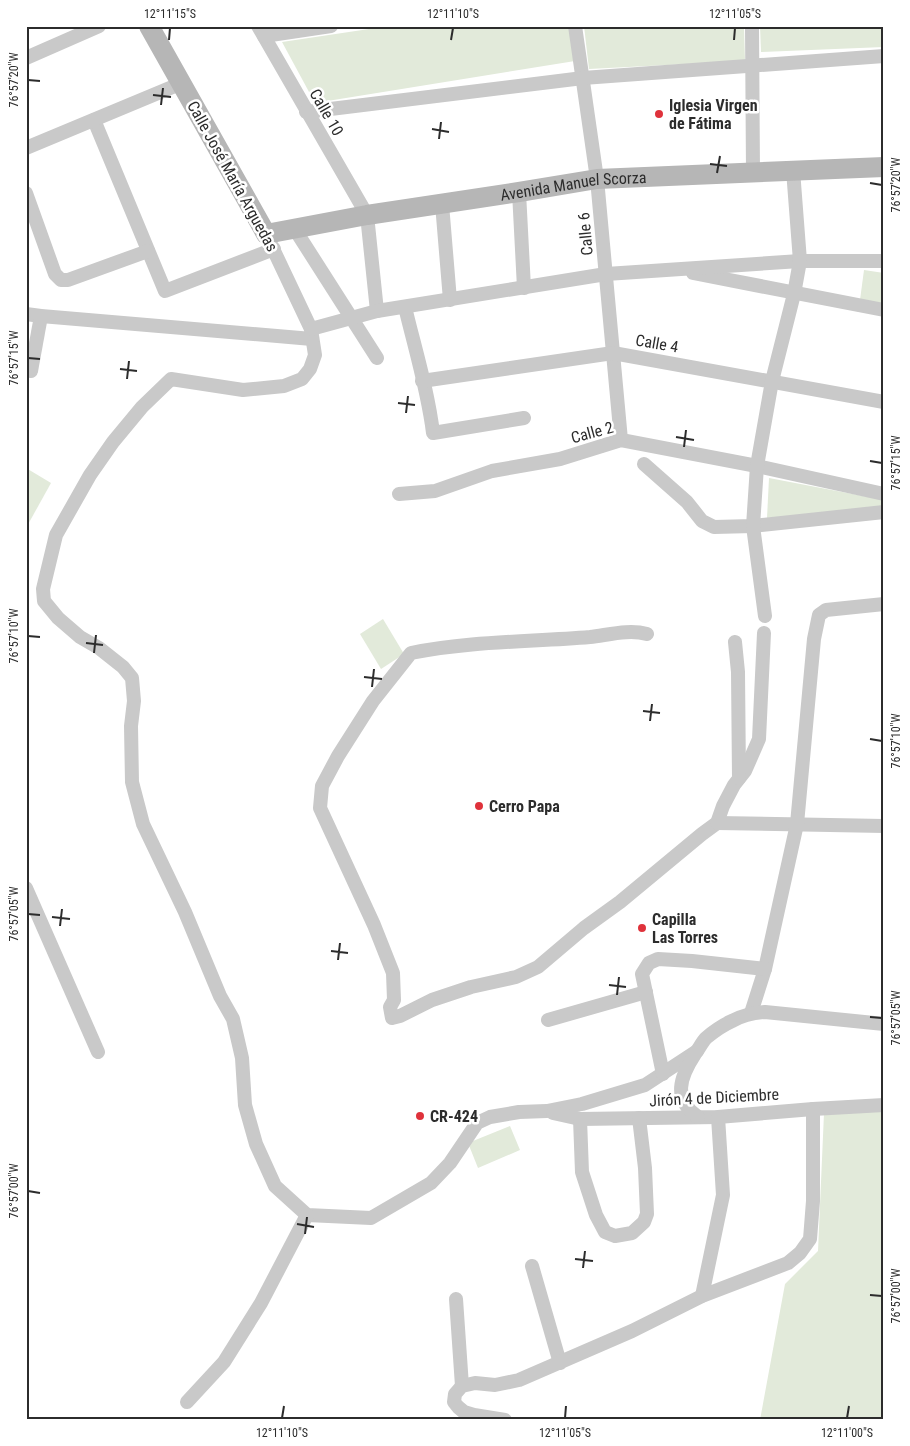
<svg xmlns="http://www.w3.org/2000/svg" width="910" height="1446" font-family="'Roboto Condensed',sans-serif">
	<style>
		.green { fill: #e2eada }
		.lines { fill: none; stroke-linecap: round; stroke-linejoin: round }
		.street { stroke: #c9c9c9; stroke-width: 14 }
		.secondary { stroke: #b6b6b6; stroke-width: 20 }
		.ticks { fill: none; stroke: #2c2c2c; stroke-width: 2 }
		.poi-dot { fill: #df323b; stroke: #fff; stroke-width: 2 }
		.labels { text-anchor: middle; stroke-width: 5; stroke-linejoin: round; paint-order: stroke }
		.poi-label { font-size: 16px; font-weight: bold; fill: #2c2c2c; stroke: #fff; text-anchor: start }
		.street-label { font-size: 16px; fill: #2c2c2c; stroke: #fff }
		.neatline { fill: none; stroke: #2c2c2c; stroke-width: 2 }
		.ticks-label { font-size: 12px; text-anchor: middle; fill: #2c2c2c }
	</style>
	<rect width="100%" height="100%" fill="#fff"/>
	<!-- green -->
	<g class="green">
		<polygon points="389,26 570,26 575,61 315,103 282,42"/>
		<polygon points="584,26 744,26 745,61 589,69"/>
		<polygon points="760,26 884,26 884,47 761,52"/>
		<polygon points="864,270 884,273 884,304 860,300"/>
		<polygon points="26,468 51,483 26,528"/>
		<polygon points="769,478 884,500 884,507 767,518"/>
		<polygon points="383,619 404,654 381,669 360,634"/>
		<polygon points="884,1110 884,1420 760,1420 785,1284 818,1251 824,1113"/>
		<polygon points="510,1126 520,1150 478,1168 468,1143"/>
	</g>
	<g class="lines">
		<!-- street -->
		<g class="street">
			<polyline points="258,26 367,215 377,311"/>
			<polyline points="575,26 597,179 621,440"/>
			<polyline points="752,26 753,173"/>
			<polyline points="264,36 331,26"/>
			<polyline points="26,58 99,26"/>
			<polyline points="306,112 583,78 884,56"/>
			<polyline points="94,120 165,291 274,249"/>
			<polyline points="26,148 182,83"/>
			<polyline points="519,192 524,288"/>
			<polyline points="26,193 55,274 61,280 68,280 148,251"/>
			<polyline points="442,204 450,300"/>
			<polyline points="294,228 377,358"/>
			<polyline points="266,234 311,329 315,355 310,369 302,379 284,386 243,390 171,379 142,407 113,442 90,475 56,535 43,589 44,601 58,618 80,637 99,648 123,667 132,678 134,701 131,726 132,782 143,824 185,912 220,996 233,1019 242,1058 245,1105 256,1144 275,1186 307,1215 371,1218 431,1183 450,1163 477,1123 490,1117 519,1112 547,1111 582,1104 645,1085 697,1051"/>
			<polyline points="693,273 884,310"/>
			<path d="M 405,307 C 415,349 428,391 433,433 L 524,418"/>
			<polyline points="26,314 41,316 312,339"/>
			<polyline points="311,329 377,311 606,274 800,261 884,261"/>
			<polyline points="31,371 41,316"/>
			<polyline points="422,381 613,353 884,402"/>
			<polyline points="644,464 687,502 702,521 714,527 753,526 884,512"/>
			<polyline points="399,494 435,491 492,471 560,459 621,440 757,466 884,494"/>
			<polyline points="765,616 753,526 757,466 772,381 794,294 800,261 793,170"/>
			<path d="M 647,634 C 629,629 608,635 590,637 C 530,642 470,641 411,653 L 373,701 L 338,756 L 322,786 L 320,808 L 374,925 L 393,973 L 394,1000 L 390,1007 L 392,1018 L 400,1016 L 432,1000 L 471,987 L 516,977 L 538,967 L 584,928 L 620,902 L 702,834 L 717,823 L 723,806 L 734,785 L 745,771 L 759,739 L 764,633"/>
			<polyline points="735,642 738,672 739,778"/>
			<polyline points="717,823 884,826"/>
			<polyline points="26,888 98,1052"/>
			<polyline points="751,1013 765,969 797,824 814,639 819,615 826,610 884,604"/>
			<polyline points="548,1020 646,992"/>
			<polyline points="663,1074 642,974 649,963 658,959 692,961 765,969"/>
			<polyline points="553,1113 580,1119 718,1117 813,1109 884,1105"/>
			<path d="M 698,1117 C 672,1099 680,1077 695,1054 C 699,1049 702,1042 706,1038 C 713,1032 723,1025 732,1021 C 743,1015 753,1013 765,1012 L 884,1024"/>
			<polyline points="580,1119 582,1172 596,1215 605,1232 615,1236 632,1233 644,1222 647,1214 645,1168 639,1118"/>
			<polyline points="532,1266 560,1363"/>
			<polyline points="702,1296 723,1195 718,1117"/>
			<polyline points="456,1299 462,1386"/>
			<polyline points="187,1402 224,1362 261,1303 307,1215"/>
			<polyline points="505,1420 474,1415 464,1412 458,1407 454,1402 455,1394 462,1386 475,1383 495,1385 519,1380 632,1331 702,1296 788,1263 800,1253 810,1239 813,1201 813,1109"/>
		</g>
		<!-- secondary -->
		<path class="secondary" id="s1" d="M 149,26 L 266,234 L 367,215 L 519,192 L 597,179 L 884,167"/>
	</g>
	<!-- ticks -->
	<path class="ticks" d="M 169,40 L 170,28M 451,40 L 453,28M 734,40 L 735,28M 28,80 L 40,81M 153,95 L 171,97M 161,105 L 163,88M 432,129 L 449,132M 439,139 L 441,122M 710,164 L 727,166M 717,173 L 720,156M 870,183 L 882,185M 28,358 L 40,359M 120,369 L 137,371M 127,379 L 129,361M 398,403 L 415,405M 406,413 L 408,396M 676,437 L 694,440M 684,447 L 686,430M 870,461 L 882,463M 28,636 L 40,637M 86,643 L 103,645M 94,653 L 96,635M 364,677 L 382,679M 372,687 L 374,669M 643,711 L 660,713M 650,721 L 652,704M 870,739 L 882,741M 28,914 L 40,915M 52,917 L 70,919M 60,926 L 62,909M 331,951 L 348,953M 338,960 L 340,943M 609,985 L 626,987M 617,995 L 619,977M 870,1017 L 882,1018M 28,1191 L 40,1193M 297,1224 L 314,1227M 305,1234 L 307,1217M 575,1259 L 593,1261M 583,1268 L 585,1251M 870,1295 L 882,1296M 282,1418 L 284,1406M 565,1418 L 566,1406M 847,1418 L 849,1406"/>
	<!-- markers -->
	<g class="poi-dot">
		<circle cx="659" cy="114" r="5"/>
		<circle cx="479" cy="806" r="5"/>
		<circle cx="642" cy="928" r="5"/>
		<circle cx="420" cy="1116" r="5"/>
	</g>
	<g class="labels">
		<!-- poi labels -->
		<g class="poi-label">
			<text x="669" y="111">Iglesia Virgen<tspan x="669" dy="18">de Fátima</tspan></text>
			<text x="489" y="812">Cerro Papa</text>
			<text x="652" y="925">Capilla<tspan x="652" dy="18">Las Torres</tspan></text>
			<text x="430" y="1122">CR-424</text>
		</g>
		<!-- street labels -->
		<g class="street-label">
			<text transform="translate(327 112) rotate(60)" y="6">Calle 10</text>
			<text transform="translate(233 176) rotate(61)" y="6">Calle José María Arguedas</text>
			<text dy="6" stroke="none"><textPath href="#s1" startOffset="550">Avenida Manuel Scorza</textPath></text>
			<text transform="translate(585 234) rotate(-95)" y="6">Calle 6</text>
			<text transform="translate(657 343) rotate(10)" y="6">Calle 4</text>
			<text transform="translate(592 432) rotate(-15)" y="6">Calle 2</text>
			<text transform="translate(714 1097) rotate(-3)" y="6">Jirón 4 de Diciembre</text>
		</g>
	</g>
	<!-- border -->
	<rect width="910" height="1446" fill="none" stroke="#ffffff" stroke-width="55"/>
	<rect x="28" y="28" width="854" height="1390" class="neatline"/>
	<g class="ticks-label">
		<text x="170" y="18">12°11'15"S</text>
		<text x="453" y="18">12°11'10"S</text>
		<text x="735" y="18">12°11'05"S</text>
		<text transform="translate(14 80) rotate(-90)" y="4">76°57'20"W</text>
		<text transform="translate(896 185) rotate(-90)" y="4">76°57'20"W</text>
		<text transform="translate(14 358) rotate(-90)" y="4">76°57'15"W</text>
		<text transform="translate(896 463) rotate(-90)" y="4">76°57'15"W</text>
		<text transform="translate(14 636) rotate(-90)" y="4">76°57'10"W</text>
		<text transform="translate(896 741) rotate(-90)" y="4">76°57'10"W</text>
		<text transform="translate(14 914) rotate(-90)" y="4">76°57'05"W</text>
		<text transform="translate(896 1018) rotate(-90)" y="4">76°57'05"W</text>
		<text transform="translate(14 1191) rotate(-90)" y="4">76°57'00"W</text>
		<text transform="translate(896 1296) rotate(-90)" y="4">76°57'00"W</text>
		<text x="282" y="1437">12°11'10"S</text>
		<text x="565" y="1437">12°11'05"S</text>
		<text x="847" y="1437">12°11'00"S</text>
	</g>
</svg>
